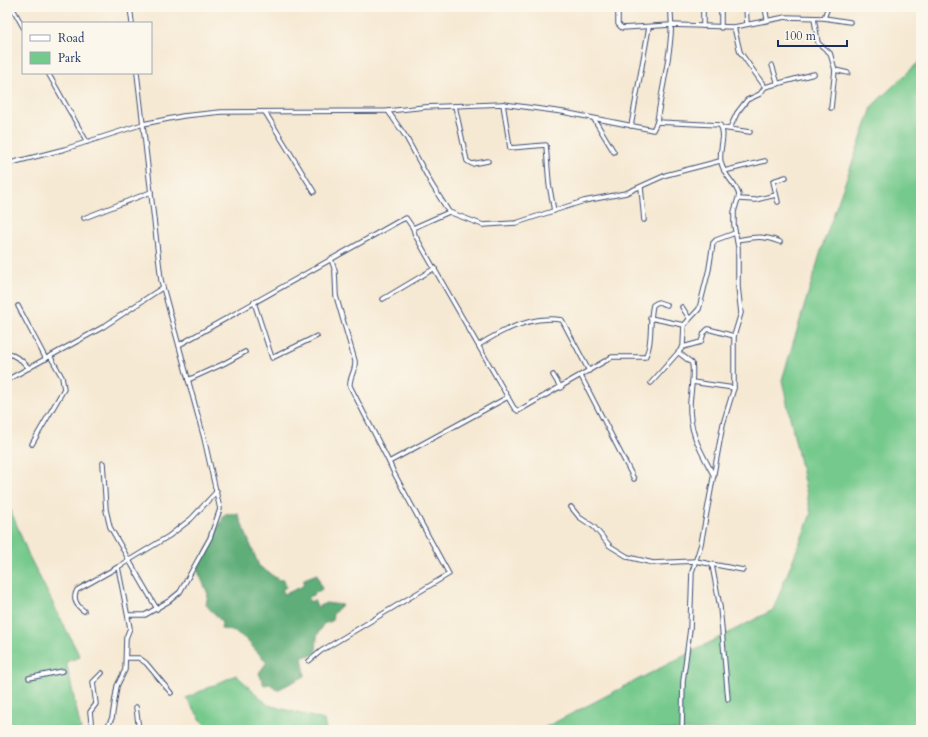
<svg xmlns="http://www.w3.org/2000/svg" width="928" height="737" font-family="Cardo,serif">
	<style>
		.green { fill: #74c98c; stroke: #487c75 }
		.forest { fill: #5fad78; stroke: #3d6e6b }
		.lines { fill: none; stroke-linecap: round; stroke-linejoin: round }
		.minor-casing { stroke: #3c4b70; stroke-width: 5.5 }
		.minor { stroke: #fff; stroke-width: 3.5 }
	</style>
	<rect width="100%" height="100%" fill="#fbf7ec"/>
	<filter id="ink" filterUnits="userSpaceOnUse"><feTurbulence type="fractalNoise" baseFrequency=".025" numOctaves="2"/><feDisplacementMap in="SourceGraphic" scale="8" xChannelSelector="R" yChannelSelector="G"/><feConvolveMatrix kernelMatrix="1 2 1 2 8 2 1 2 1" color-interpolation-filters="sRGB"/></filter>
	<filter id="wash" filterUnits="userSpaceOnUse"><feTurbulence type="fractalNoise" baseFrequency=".012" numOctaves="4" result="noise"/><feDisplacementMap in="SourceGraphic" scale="16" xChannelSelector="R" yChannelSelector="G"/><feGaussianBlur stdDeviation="0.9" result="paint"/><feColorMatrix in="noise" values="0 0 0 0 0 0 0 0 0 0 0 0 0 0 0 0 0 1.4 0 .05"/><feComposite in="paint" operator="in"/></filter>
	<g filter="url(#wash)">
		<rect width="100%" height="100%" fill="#f6e9d3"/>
		<!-- green -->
		<g class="green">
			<polygon points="921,60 921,730 540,730 773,610 811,514 782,380 824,241 873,105"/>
			<polygon points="7,501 29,556 80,657 66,662 81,730 7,730"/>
			<polygon points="236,675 268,705 324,720 326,730 208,730 186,698"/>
		</g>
		<!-- forest -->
		<path class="forest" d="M 225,514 L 238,514 L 259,566 L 279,580 L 284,579 L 286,587 L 282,590 L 285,594 L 303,586 L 304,579 L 317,574 L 322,589 L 308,598 L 310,602 L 314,600 L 317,607 L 326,603 L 342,605 L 333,614 L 332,621 L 323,624 L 317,636 L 316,655 L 302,656 L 305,676 L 277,690 L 270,684 L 264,685 L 259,673 L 267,662 C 250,647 246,631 221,629 L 222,622 L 206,605 L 208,594 L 197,569 Z"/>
	</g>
	<g filter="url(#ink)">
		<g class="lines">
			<!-- minor casing -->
			<g class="minor-casing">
				<g id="minor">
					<polyline points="12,7 23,27"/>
					<polyline points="130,7 132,23"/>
					<polyline points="618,7 618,24 622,28 671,25 734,27 786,17 824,18 850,22"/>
					<polyline points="703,7 703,26"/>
					<polyline points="721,7 721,28"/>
					<polyline points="746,7 747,24"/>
					<polyline points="765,7 767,19"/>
					<polyline points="464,9 477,7"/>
					<polyline points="814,18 818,43 830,53 835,70 831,108"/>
					<polyline points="824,18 828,7"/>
					<polyline points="734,27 740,52 765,87"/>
					<polyline points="772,65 778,84"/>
					<polyline points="835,70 848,73"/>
					<polyline points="48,73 87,142"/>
					<polyline points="503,104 510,148 546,145 549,184 554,211"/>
					<polyline points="455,106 467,161 472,164 488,161"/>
					<polyline points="388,111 406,137 432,185 449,212"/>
					<polyline points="265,112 314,192"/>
					<polyline points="594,119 614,152"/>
					<path d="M 657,122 L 720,125 C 727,135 718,151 721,162 C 724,177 736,183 739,195 L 734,212 L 734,225 L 738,247 L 738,287 L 741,313 L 734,336 L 734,388 L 723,424 L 701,544 L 692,572 L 690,629 L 683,681 L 682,730"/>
					<polyline points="631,126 649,27"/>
					<polyline points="722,128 750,132"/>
					<polyline points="730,128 737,113 747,100 760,94 765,87 814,74"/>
					<path d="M 7,164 L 65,149 L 143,124 L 183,116 L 221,112 L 388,111 L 425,107 L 503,104 L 563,112 L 653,130 L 657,122 C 661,90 676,37 670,7"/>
					<polyline points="724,171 765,161"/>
					<polyline points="641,187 644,220"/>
					<polyline points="739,199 755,200 776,195"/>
					<polyline points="778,202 773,181 786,177"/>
					<polyline points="84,218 151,192"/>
					<path d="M 737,240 C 755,237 762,235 780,242"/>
					<path d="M 331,259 L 335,271 L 336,296 L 355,361 C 356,371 349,377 350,386 L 389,462"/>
					<polyline points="383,299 435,268"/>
					<polyline points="254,302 272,358 317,336"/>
					<path d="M 667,305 L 658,302 L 653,305 C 649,320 653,345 645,357 L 612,357 L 518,411 L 514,408 L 415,235 L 413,228 L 449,212 L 483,225 L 516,223 L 584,201 L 626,193 L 666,175 L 720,161"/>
					<polyline points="18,306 46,359"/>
					<polyline points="682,307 689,318"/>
					<polyline points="650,318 684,325"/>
					<polyline points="179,345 399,221 406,218 413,228"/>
					<path d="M 479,345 C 502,330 533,315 562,320 L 589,371"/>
					<polyline points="683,347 701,342 704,333 708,329 734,336"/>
					<polyline points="7,352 21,360 29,368"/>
					<path d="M 679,353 L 692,363 C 694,376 691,390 690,403 C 689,433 700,450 714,476"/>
					<polyline points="553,375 561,388"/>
					<polyline points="581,376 634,479"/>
					<polyline points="7,380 103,327 162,288"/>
					<polyline points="188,380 223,364 245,352"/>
					<polyline points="692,382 734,388"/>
					<polyline points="651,383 683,347 684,325 699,309 709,269 713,243 716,240 735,233"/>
					<polyline points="32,444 64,389 62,377 50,356"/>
					<polyline points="103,463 106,510 110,527 157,609"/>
					<polyline points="571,507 579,517 594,527 610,546 628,557 653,563 695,561 743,570"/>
					<polyline points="712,565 720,607 728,699"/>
					<path d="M 84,611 C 77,606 72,599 77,590 L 118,567"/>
					<polyline points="129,615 145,615 169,601 180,592 210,538 220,509 204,438 161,280 137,73"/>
					<polyline points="126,658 139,658 146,663 171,693"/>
					<polyline points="309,661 321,651 449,574 394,473 389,462 508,397"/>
					<polyline points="29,678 63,671"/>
					<polyline points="136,707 139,730"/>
					<polyline points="92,730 90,712 96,704 93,682 102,673"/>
					<polyline points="106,730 112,718 117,686 125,670 126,638 130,628 118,567 169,536 191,519 217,491"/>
				</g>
			</g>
			<!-- minor -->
			<use href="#minor" class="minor"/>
		</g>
	</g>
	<!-- margin -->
	<rect width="928" height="737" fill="none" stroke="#fbf7ec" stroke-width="24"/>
	<!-- legend -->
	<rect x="22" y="22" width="130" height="52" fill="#fbf7ec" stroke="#a1a7b3"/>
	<rect x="30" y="35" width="20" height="6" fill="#ffffff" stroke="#a1a7b3"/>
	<text x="58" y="42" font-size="12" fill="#1b2f5e">Road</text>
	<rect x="30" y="52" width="20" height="12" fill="#74c98c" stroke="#a1a7b3"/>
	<text x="58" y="62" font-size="12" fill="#1b2f5e">Park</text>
	<!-- scale -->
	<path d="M778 40v6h69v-6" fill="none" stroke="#1b2f5e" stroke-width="2"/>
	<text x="784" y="40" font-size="12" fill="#1b2f5e" stroke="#fbf7ec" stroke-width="3" paint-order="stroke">100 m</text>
</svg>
